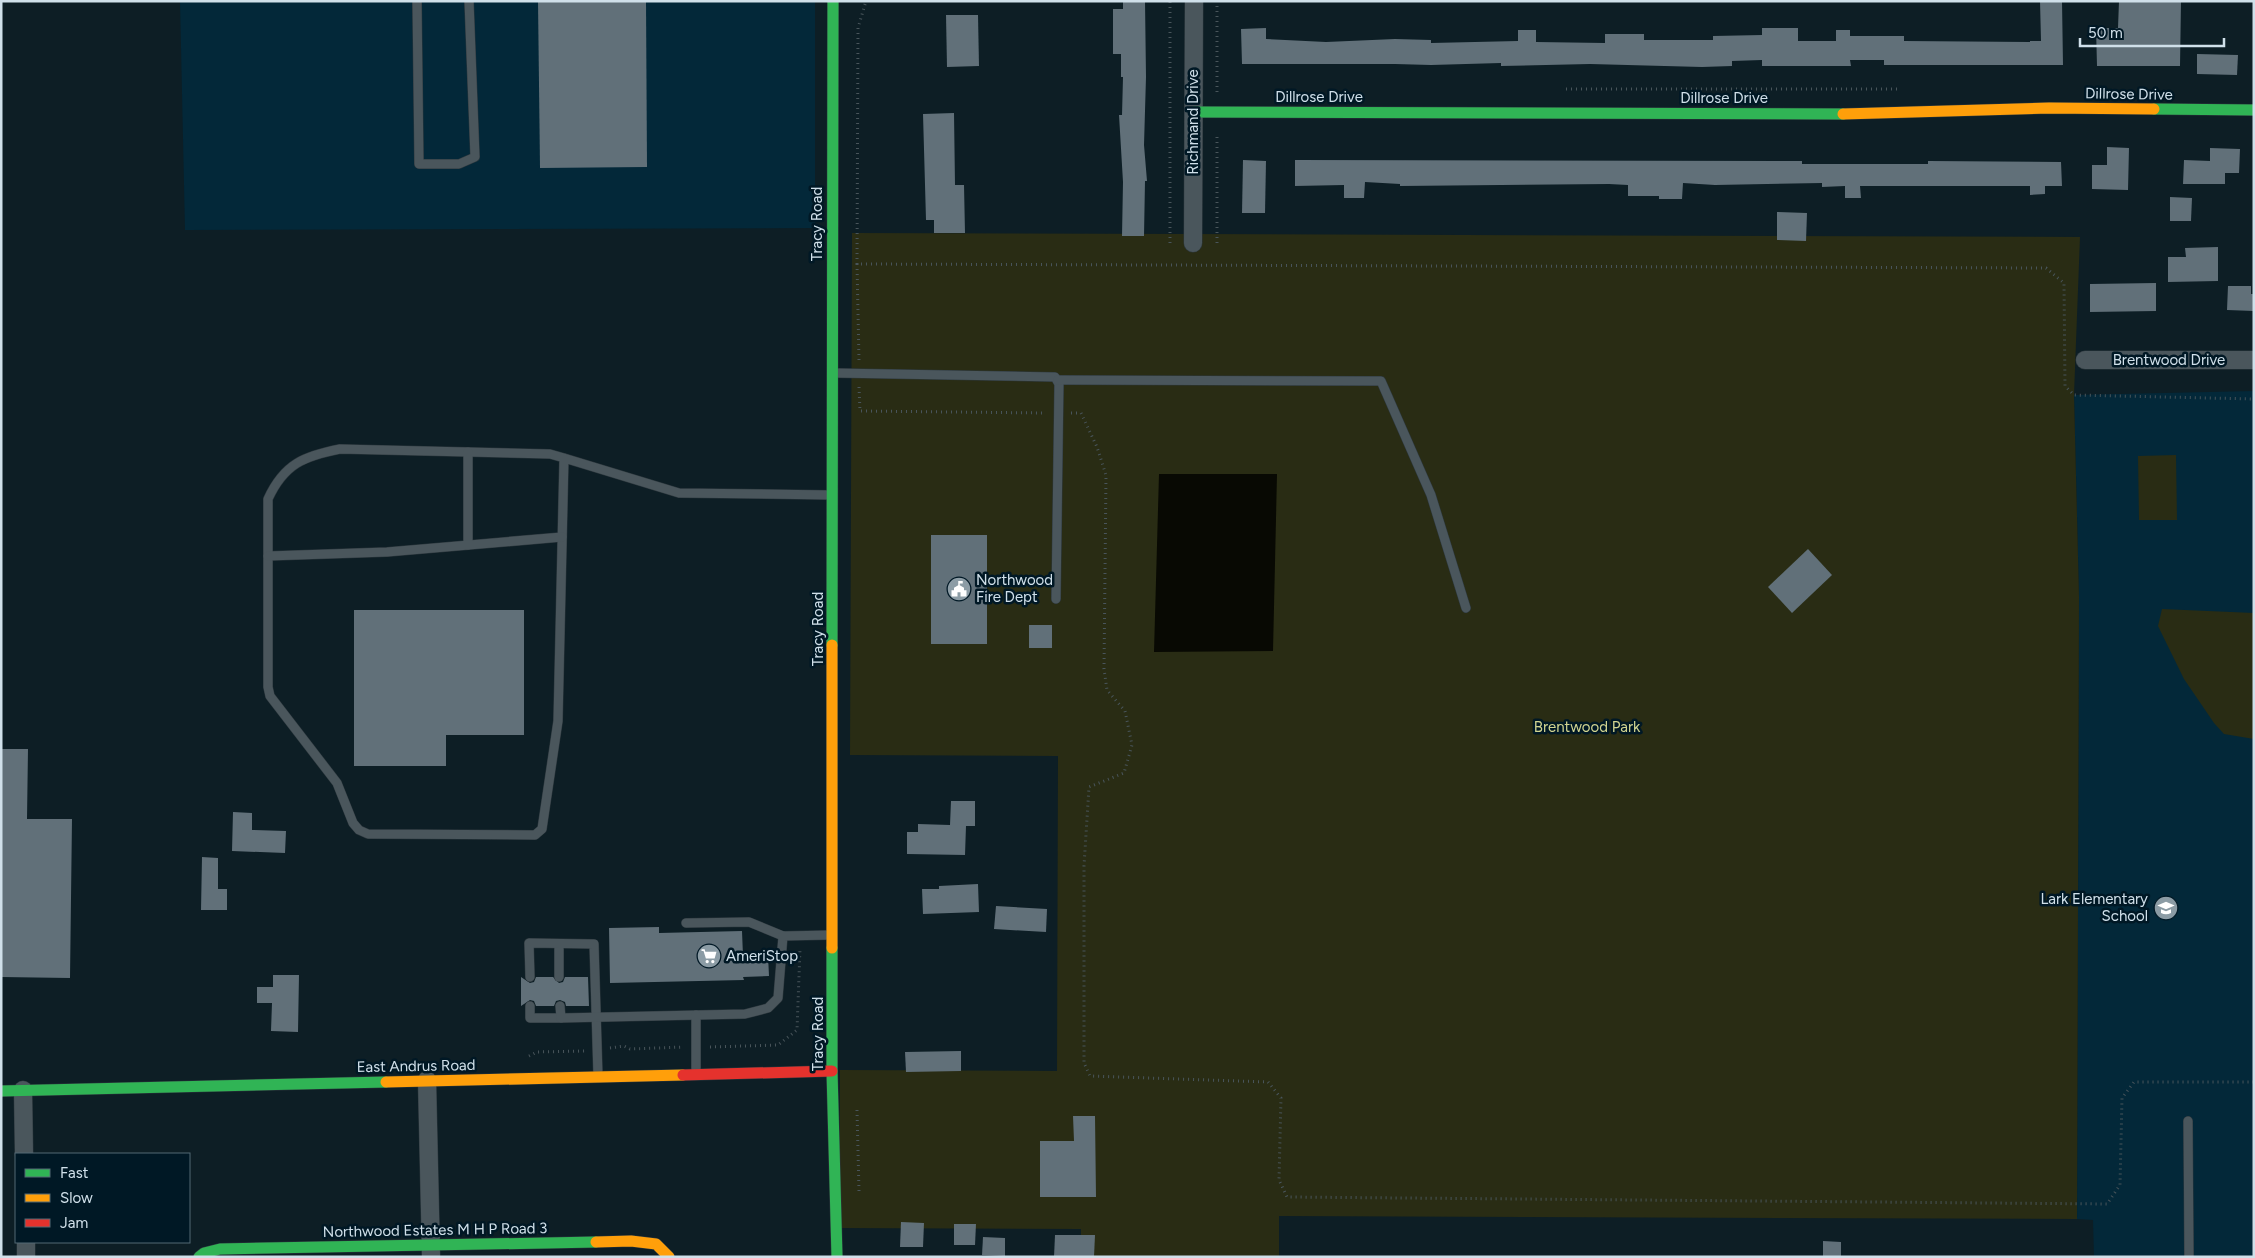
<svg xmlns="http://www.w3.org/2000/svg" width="2255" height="1258" font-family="Figtree,sans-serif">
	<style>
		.built { fill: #032839 }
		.green { fill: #292c14 }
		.water { fill: #080903 }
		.building { fill: #617079 }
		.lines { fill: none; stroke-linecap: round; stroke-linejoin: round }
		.lane-casing { stroke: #2d383e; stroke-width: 10 }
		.street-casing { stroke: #2d383e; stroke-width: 19 }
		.fast-casing { stroke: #2d383e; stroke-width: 12 }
		.slow-casing { stroke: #2d383e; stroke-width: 12 }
		.jam-casing { stroke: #2d383e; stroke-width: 12 }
		.path { stroke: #49555b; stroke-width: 3; stroke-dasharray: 1 4; stroke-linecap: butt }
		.lane { stroke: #4a565c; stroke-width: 9 }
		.street { stroke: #4a565c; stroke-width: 18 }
		.fast { stroke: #30b455; stroke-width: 11 }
		.slow { stroke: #ff9f0a; stroke-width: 11 }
		.jam { stroke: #e5322d; stroke-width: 11 }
		.labels { text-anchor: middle; stroke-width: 5; stroke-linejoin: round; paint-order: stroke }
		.street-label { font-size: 15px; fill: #d0e0ea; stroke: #001825 }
		.poi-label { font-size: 15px; fill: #d0e0ea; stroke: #001825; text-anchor: start }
		.park-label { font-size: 15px; fill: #d2d591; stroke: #001825 }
	</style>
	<rect width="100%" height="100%" fill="#0d1e25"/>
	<!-- built -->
	<g class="built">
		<polygon points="180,1 815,1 815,228 185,230"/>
		<polygon points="2254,391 2254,1257 2094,1257 2093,1220 2077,1219 2079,597 2074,395"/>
	</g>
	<!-- green -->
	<g class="green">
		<polygon points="852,233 2080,237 2074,395 2079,597 2077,1219 1279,1216 1279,1257 1081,1257 1081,1229 839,1228 840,1070 1057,1071 1058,756 850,755"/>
		<polygon points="2176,455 2177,520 2139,520 2138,456"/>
		<polygon points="2162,609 2254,613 2254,739 2224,734 2214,723 2184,679 2158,626"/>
	</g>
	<!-- water -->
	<polygon class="water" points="1159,474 1277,474 1273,651 1154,652"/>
	<!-- building -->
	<g class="building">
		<polygon points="538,1 646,1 647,167 540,168"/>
		<polygon points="1123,1 1145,1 1146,77 1144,145 1147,181 1145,181 1144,236 1122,236 1123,182 1119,115 1122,115 1123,77 1121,77 1121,54 1113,54 1113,9 1123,9"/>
		<polygon points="2040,1 2062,1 2063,65 1884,65 1884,60 1850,60 1851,66 1762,66 1762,60 1732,61 1732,66 1702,67 1590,64 1501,66 1501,63 1431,65 1395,64 1242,64 1241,29 1266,28 1266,39 1326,42 1395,39 1431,40 1431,43 1518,41 1518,30 1536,30 1536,42 1605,43 1605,34 1644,34 1644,40 1713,40 1713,36 1762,35 1762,28 1798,28 1798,41 1836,41 1836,30 1850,30 1850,36 1904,36 1904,41 2030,42 2030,41 2041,41"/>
		<polygon points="2119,1 2181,1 2180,66 2097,66 2096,28 2118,28"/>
		<polygon points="946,15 978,15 979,66 947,67"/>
		<polygon points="2197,54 2238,55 2237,75 2197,74"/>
		<polygon points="954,113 955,185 964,185 965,233 934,233 934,220 926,220 923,114"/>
		<polygon points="2107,147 2129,148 2128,190 2092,189 2092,165 2107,165"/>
		<polygon points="2210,148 2240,149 2239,173 2225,173 2225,184 2183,184 2184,160 2210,161"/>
		<polygon points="1243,160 1266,161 1265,213 1242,213"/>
		<polygon points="1295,160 1802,161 1802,164 1928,164 1928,161 2061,162 2062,186 2045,186 2045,194 2030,195 2030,186 1860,186 1861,198 1845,198 1845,186 1822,187 1822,183 1715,185 1683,183 1682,199 1659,199 1659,196 1628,196 1628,185 1609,184 1400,186 1400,184 1365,182 1364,198 1344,198 1344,185 1295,186"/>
		<polygon points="2170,197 2192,198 2191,221 2170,221"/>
		<polygon points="1777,212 1807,213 1806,241 1777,240"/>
		<polygon points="2218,247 2218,281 2168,282 2168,257 2186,257 2185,248"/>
		<polygon points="2156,283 2156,311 2090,312 2090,284"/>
		<polygon points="2228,286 2251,286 2251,294 2254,294 2254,311 2227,310"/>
		<rect x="931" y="535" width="56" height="109"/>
		<polygon points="1808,549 1832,575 1792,613 1768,587"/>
		<polygon points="354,610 524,610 524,735 446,735 446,766 354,766"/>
		<rect x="1029" y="625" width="23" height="23"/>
		<polygon points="1,749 28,749 27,819 72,819 70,978 1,977"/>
		<polygon points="951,801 975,801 975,826 966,826 965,855 907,854 907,832 918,832 918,824 950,825"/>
		<polygon points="233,812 252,813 252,830 286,831 285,853 232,851"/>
		<polygon points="202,857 218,858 218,889 227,889 227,910 201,910"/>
		<polygon points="978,884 979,912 923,914 922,889 939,889 939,886"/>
		<polygon points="996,906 1047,909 1046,932 994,929"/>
		<polygon points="659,927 659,933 742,931 743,956 768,955 769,976 743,977 744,980 610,983 609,928"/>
		<polygon points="273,975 299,975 298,1032 271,1031 272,1003 257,1003 257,987 273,987"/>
		<polygon points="521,977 530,983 534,982 536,977 553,977 559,983 563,982 565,977 588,977 589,1006 566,1006 565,1002 560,1000 556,1001 554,1006 536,1006 534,1001 530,1000 521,1006"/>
		<polygon points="961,1051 961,1071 906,1072 905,1052"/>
		<polygon points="1073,1116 1095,1116 1096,1197 1040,1197 1040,1141 1074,1141"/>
		<polygon points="901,1222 924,1223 923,1247 900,1247"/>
		<polygon points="954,1224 976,1224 975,1245 954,1245"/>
		<polygon points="1055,1235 1095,1235 1094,1257 1054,1257"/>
		<polygon points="983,1237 1005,1238 1005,1256 982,1255"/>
		<polygon points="1823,1241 1841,1242 1841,1257 1823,1257"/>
	</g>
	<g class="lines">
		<!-- lane casing -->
		<g class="lane-casing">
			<g id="lane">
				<polyline points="417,1 419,164 459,164 475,157 469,1"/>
				<polyline points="835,373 1055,377 1059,384 1056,599"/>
				<polyline points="1058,380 1381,381 1431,495 1466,608"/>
				<path d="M 564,458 L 558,721 L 542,829 L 535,835 L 368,834 L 359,830 L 353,823 L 337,783 L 270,696 L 268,687 L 268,499 C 284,464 304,456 340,449 L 550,454 L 564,458 L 679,493 L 831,495"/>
				<polyline points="468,545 468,452"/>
				<polyline points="268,556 387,552 562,537"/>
				<polyline points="686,923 749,922 783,936"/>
				<polyline points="559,944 559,977"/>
				<polyline points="530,977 529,943 594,944 598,1076"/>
				<polyline points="530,1006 530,1018 561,1018"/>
				<polyline points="560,1006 561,1018 745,1014 768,1008 778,998 783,936 830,935"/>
				<polyline points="696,1072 696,1015"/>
				<polyline points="2188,1121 2189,1257"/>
			</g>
		</g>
		<!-- street casing -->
		<g class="street-casing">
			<g id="street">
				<polyline points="1193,243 1194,1"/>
				<polyline points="2085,360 2254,360"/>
				<polyline points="427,1080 431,1255"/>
				<polyline points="23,1090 24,1154"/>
				<polyline points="26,1242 26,1257"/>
			</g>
		</g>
		<!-- fast casing -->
		<g class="fast-casing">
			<g id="fast">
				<polyline points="2154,109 2254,110"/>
				<polyline points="1194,112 1843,114"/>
				<polyline points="832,645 833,1"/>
				<polyline points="832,948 832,1071 837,1257"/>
				<polyline points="1,1091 386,1082"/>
				<polyline points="199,1257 204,1253 220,1249 596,1242"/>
			</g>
		</g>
		<!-- slow casing -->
		<g class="slow-casing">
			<g id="slow">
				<polyline points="1843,114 2049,108 2154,109"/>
				<polyline points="832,948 832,645"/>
				<polyline points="386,1082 683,1075"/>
				<polyline points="596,1242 631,1241 656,1244 669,1257"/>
			</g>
		</g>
		<!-- jam casing -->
		<g class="jam-casing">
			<polyline id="jam" points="683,1075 832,1071"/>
		</g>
		<!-- path -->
		<g class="path">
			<polyline points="1217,1 1217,92"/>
			<polyline points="1566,89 1899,89"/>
			<polyline points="1170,243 1170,1"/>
			<polyline points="1217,243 1217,133"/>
			<polyline points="857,264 858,28 866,1"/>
			<polyline points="859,360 857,264 2046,268 2064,283 2065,386 2074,395 2254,399"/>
			<polyline points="859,387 860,411 1045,413"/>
			<polyline points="1071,413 1081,413 1097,447 1106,475 1104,669 1107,690 1125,711 1132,745 1124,773 1089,787 1084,866 1084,1063 1090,1076 1268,1082 1281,1098 1279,1180 1287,1197 2107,1204 2120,1185 2122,1098 2134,1082 2254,1082"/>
			<polyline points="710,1047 778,1045 797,1030 800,949"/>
			<polyline points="610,1048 624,1046 630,1049 684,1047"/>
			<polyline points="529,1056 537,1052 585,1051"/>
			<polyline points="857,1110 859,1191"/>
		</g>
		<!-- lane -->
		<use href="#lane" class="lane"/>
		<!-- street -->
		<use href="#street" class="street"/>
		<!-- fast -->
		<use href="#fast" class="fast"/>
		<!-- slow -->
		<use href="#slow" class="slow"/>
		<!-- jam -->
		<use href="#jam" class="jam"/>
	</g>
	<!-- icons -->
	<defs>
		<g id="civic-disc" transform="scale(1.25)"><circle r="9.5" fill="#8c9ca5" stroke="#001825"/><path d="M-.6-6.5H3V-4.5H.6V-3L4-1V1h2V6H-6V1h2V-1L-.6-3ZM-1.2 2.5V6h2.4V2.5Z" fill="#fff"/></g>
		<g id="school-disc" transform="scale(1.25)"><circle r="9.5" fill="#8c9ca5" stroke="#001825"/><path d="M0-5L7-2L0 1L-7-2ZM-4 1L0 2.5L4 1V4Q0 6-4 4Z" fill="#fff"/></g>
		<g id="supermarket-disc" transform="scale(1.25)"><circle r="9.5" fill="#8c9ca5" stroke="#001825"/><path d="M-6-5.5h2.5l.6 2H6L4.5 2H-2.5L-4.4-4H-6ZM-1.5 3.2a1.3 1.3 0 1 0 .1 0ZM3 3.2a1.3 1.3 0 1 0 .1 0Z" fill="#fff"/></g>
	</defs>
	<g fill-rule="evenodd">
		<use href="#civic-disc" x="959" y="589"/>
		<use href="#school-disc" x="2166" y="908"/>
		<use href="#supermarket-disc" x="709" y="956"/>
	</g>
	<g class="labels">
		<!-- street labels -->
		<g class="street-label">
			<text transform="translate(2129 94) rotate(1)" y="5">Dillrose Drive</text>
			<text x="1319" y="102">Dillrose Drive</text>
			<text x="1724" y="103">Dillrose Drive</text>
			<text transform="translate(1193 122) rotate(-90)" y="5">Richmand Drive</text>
			<text transform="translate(817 224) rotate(-90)" y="5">Tracy Road</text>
			<text x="2169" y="365">Brentwood Drive</text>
			<text transform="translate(818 629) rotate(-90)" y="5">Tracy Road</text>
			<text transform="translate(818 1034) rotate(-90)" y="5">Tracy Road</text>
			<text transform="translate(416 1066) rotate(-1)" y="5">East Andrus Road</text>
			<text transform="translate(435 1230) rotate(-1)" y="5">Northwood Estates M H P Road 3</text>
		</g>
		<!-- poi labels -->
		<g class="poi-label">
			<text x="976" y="585">Northwood<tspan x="976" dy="17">Fire Dept</tspan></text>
			<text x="2148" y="904" text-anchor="end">Lark Elementary<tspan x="2148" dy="17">School</tspan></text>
			<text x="726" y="961">AmeriStop</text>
		</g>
		<!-- park labels -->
		<g class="park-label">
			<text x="1587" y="732">Brentwood Park</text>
		</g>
	</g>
	<!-- border -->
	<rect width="2255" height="1258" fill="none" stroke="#d0e0ea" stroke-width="5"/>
	<!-- legend -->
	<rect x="15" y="1153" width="175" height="90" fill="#001825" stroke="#536874"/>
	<rect x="25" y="1169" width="25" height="8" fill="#30b455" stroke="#536874"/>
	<text x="60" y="1178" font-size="15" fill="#d0e0ea">Fast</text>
	<rect x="25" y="1194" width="25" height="8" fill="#ff9f0a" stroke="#536874"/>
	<text x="60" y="1203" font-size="15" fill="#d0e0ea">Slow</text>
	<rect x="25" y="1219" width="25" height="8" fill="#e5322d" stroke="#536874"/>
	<text x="60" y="1228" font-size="15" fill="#d0e0ea">Jam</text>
	<!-- scale -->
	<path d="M2080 38v8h144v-8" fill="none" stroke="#d0e0ea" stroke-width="2.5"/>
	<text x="2088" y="38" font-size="15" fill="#d0e0ea" stroke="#001825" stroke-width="4" paint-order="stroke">50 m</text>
</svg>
